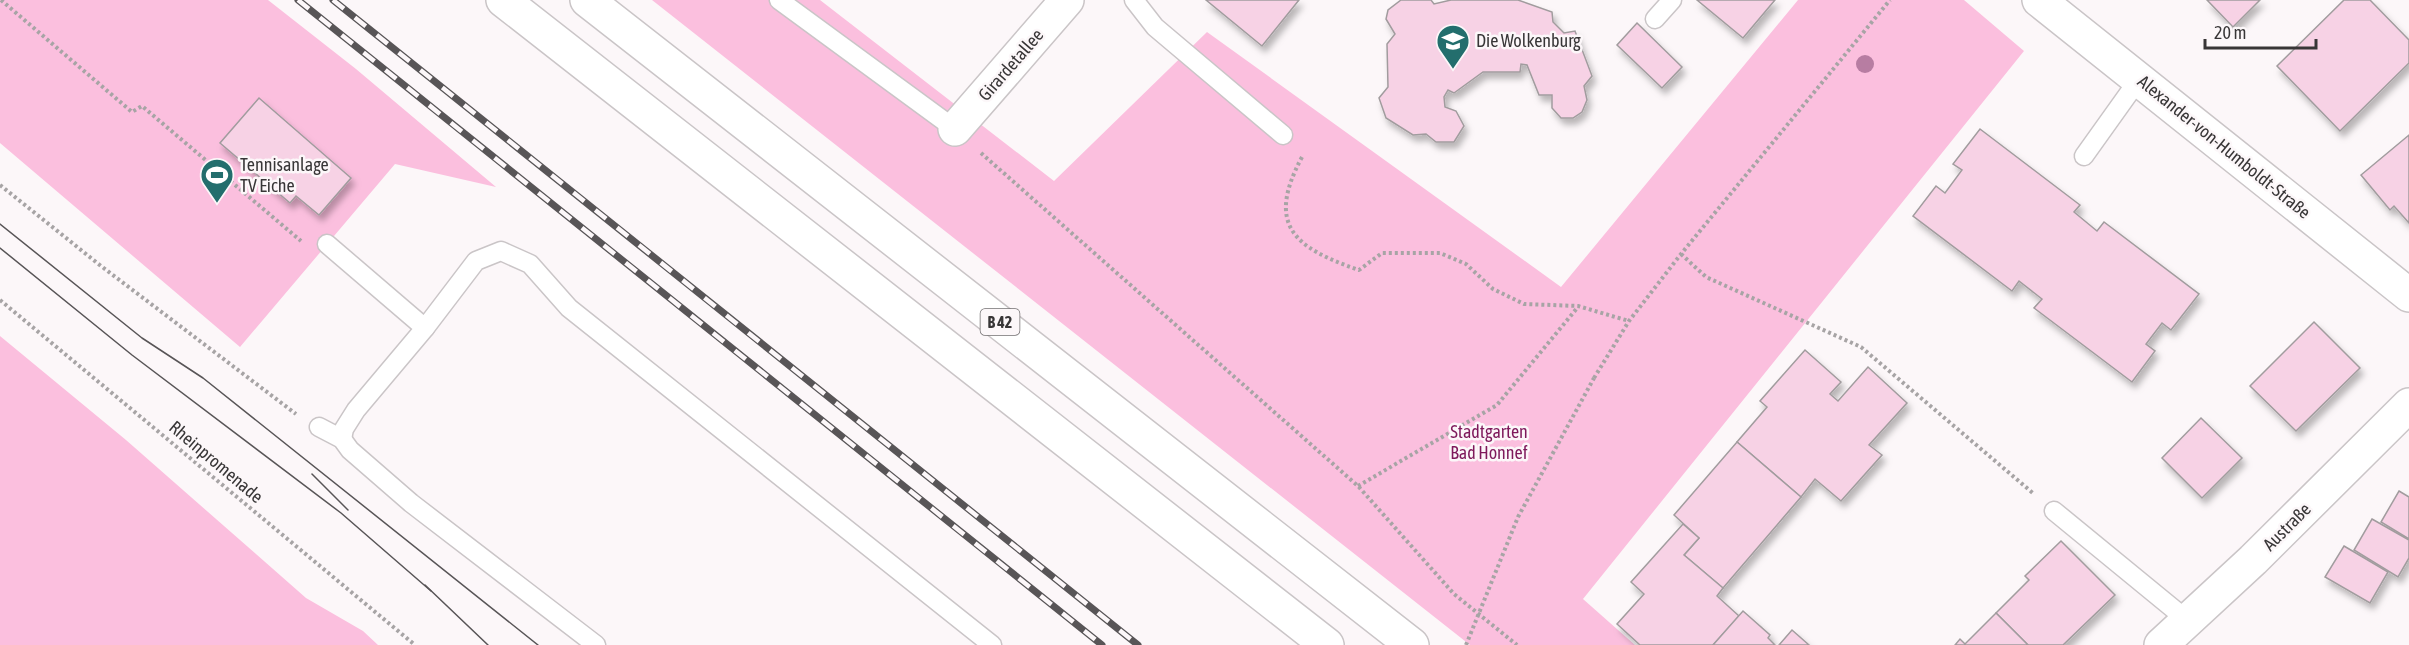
<svg xmlns="http://www.w3.org/2000/svg" width="2409" height="645" font-family="'Asap Condensed',sans-serif">
	<style>
		.green { fill: #fbbfde }
		.building { fill: #f7d2e5; stroke: #a19c9e; stroke-width: 1.5; filter: url(#shadow) }
		.lines { fill: none; stroke-linecap: round; stroke-linejoin: round }
		.lane-casing { stroke: #cac5c7; stroke-width: 21 }
		.street-casing { stroke: #cac5c7; stroke-width: 36 }
		.highway-casing { stroke: #cac5c7; stroke-width: 36 }
		.path { stroke: #a7a4a5; stroke-width: 4; stroke-dasharray: 3 3; stroke-linecap: butt }
		.lane { stroke: #fff; stroke-width: 18 }
		.street { stroke: #fff; stroke-width: 33 }
		.highway { stroke: #fff; stroke-width: 33 }
		.tram { stroke: #585557; stroke-width: 1.5 }
		.rail-casing { stroke: #585557; stroke-width: 7 }
		.rail { stroke: #fcf7f9; stroke-width: 4.5; stroke-dasharray: 14; stroke-linecap: butt }
		.path-bridge { stroke: #a7a4a5; stroke-width: 4; stroke-dasharray: 3 3; stroke-linecap: butt }
		.tree { fill: #b77da2 }
		.labels { text-anchor: middle; stroke-width: 5; stroke-linejoin: round; paint-order: stroke }
		.shield { fill: #fcf7f9; stroke: #737071; stroke-width: 1.5 }
		.shield-label { font-size: 16px; font-weight: bold; fill: #383637 }
		.poi-label { font-size: 18px; fill: #383637; stroke: #fcf7f9; text-anchor: start }
		.street-label { font-size: 18px; fill: #383637; stroke: #fcf7f9 }
		.park-label { font-size: 18px; fill: #7e195b; stroke: #fcf7f9 }
	</style>
	<defs>
		<filter id="shadow"><feDropShadow dx="3.5" dy="6" stdDeviation="3" flood-color="#0004"/></filter>
	</defs>
	<rect width="100%" height="100%" fill="#fcf7f9"/>
	<!-- green -->
	<g class="green">
		<polygon points="0,0 268,0 356,69 496,187 395,164 240,347 0,143"/>
		<polygon points="652,0 820,0 1054,181 1207,32 1561,287 1798,0 1964,0 2024,51 1583,599 1635,645 1470,645"/>
		<polygon points="0,336 126,440 306,598 363,631 378,645 0,645"/>
	</g>
	<!-- building -->
	<g class="building">
		<polygon points="1206,0 1299,0 1262,46"/>
		<polygon points="1401,0 1431,0 1434,4 1451,0 1518,0 1552,12 1553,22 1564,33 1575,31 1592,76 1584,86 1587,100 1582,112 1573,118 1561,118 1552,108 1552,95 1539,95 1527,65 1521,64 1520,72 1483,72 1454,93 1448,90 1444,97 1445,107 1456,111 1464,126 1454,142 1436,142 1426,134 1413,135 1386,118 1379,98 1388,87 1387,44 1395,34 1386,19 1388,10"/>
		<polygon points="1697,0 1775,0 1743,38"/>
		<polygon points="2207,0 2260,0 2233,27"/>
		<polygon points="2344,0 2370,0 2409,40 2409,63 2340,131 2277,66"/>
		<polygon points="1637,23 1682,67 1662,88 1617,45"/>
		<polygon points="259,98 351,178 319,215 296,196 290,203 220,143"/>
		<polygon points="1980,129 2080,205 2074,212 2097,231 2104,222 2199,294 2171,330 2162,323 2146,344 2155,351 2132,382 2034,308 2042,299 2019,281 2012,291 1913,216 1936,186 1945,193 1962,170 1953,164"/>
		<polygon points="2409,135 2409,223 2394,206 2390,210 2361,175"/>
		<polygon points="2314,322 2360,368 2296,431 2250,386"/>
		<polygon points="1805,350 1841,382 1830,394 1838,401 1868,367 1907,403 1869,445 1882,455 1841,501 1815,479 1801,497 1737,442 1767,407 1760,401"/>
		<polygon points="2201,418 2242,458 2202,498 2162,458"/>
		<polygon points="1737,442 1801,497 1723,588 1684,555 1699,538 1674,515"/>
		<polygon points="2399,491 2409,497 2409,539 2381,522"/>
		<polygon points="2372,519 2409,540 2409,558 2398,577 2354,550"/>
		<polygon points="1683,524 1699,538 1684,555 1723,588 1717,596 1739,616 1713,645 1640,645 1617,624 1644,594 1631,582"/>
		<polygon points="2061,541 2115,595 2063,645 2028,645 1996,613 2029,580 2025,576"/>
		<polygon points="2344,546 2388,572 2370,603 2325,577"/>
		<polygon points="1743,611 1770,635 1768,638 1775,645 1713,645"/>
		<polygon points="1996,613 2028,645 1955,645 1960,639 1965,644"/>
		<polygon points="1792,630 1809,645 1779,645"/>
	</g>
	<g class="lines">
		<!-- lane casing -->
		<g class="lane-casing">
			<g id="lane">
				<polyline points="779,0 955,129"/>
				<polyline points="1134,0 1155,27 1283,135"/>
				<polyline points="1655,19 1672,0"/>
				<polyline points="2084,156 2139,79"/>
				<polyline points="327,244 425,328"/>
				<polyline points="319,427 342,439 350,450 411,503 596,645"/>
				<polyline points="342,439 344,429 356,410 425,328 476,261 501,251 530,264 569,308 992,645"/>
				<polyline points="2054,511 2187,620"/>
			</g>
		</g>
		<!-- street casing -->
		<g class="street-casing">
			<g id="street">
				<polyline points="2039,0 2409,295"/>
				<polyline points="955,129 1067,0"/>
				<polyline points="2161,645 2253,560 2409,405"/>
			</g>
		</g>
		<!-- highway casing -->
		<g class="highway-casing">
			<g id="highway">
				<polyline points="503,0 1327,645"/>
				<polyline points="587,0 1412,645"/>
			</g>
		</g>
		<!-- path -->
		<g class="path">
			<polyline points="1,0 132,112 142,106 301,241"/>
			<polyline points="981,153 1358,486 1454,594 1517,645"/>
			<path d="M 1302,157 C 1265,226 1295,248 1359,270 L 1382,253 L 1440,253 L 1466,264 L 1493,289 L 1524,304 L 1578,306 L 1629,321"/>
			<polyline points="0,185 101,266 296,414"/>
			<polyline points="1681,254 1706,277 1861,347 2034,494"/>
			<polyline points="0,300 415,645"/>
			<polyline points="1594,378 1629,321 1681,254 1890,0"/>
			<polyline points="1358,486 1497,405 1578,307"/>
		</g>
		<!-- lane -->
		<use href="#lane" class="lane"/>
		<!-- street -->
		<use href="#street" class="street"/>
		<!-- highway -->
		<use href="#highway" class="highway"/>
		<!-- tram -->
		<g class="tram">
			<polyline points="0,224 142,338 203,378 538,645"/>
			<polyline points="0,248 132,355 341,513 431,591"/>
			<polyline points="312,474 348,510"/>
			<polyline points="425,585 488,645"/>
		</g>
		<!-- rail casing -->
		<g class="rail-casing">
			<g id="rail">
				<polyline points="298,0 1102,645"/>
				<polyline points="333,0 1138,645"/>
			</g>
		</g>
		<!-- rail -->
		<use href="#rail" class="rail"/>
		<!-- path-bridge -->
		<polyline class="path-bridge" points="1466,645 1518,517 1594,378"/>
	</g>
	<!-- trees -->
	<circle class="tree" cx="1865" cy="64" r="9"/>
	<!-- icons -->
	<defs>
		<g id="school-pin" transform="scale(1.725)"><path d="M0 17L-7.5 6A9.5 9.5 0 1 1 7.5 6Z" fill="#236e6d" stroke="#fcf7f9"/><path d="M0-5L7-2L0 1L-7-2ZM-4 1L0 2.5L4 1V4Q0 6-4 4Z" fill="#fff"/></g>
		<g id="stadium-pin" transform="scale(1.725)"><path d="M0 17L-7.5 6A9.5 9.5 0 1 1 7.5 6Z" fill="#236e6d" stroke="#fcf7f9"/><path d="M0-5a6.5 5 0 1 0 0 10a6.5 5 0 1 0 0-10ZM-3.5-1.8h7v3.6h-7Z" fill="#fff"/></g>
	</defs>
	<g fill-rule="evenodd">
		<use href="#school-pin" x="1453" y="41"/>
		<use href="#stadium-pin" x="217" y="175"/>
	</g>
	<g class="labels">
		<!-- shield labels -->
		<rect class="shield" x="980.5" y="309" width="39" height="26" rx="4.5"/>
		<g class="shield-label">
			<text x="1000" y="328">B 42</text>
		</g>
		<!-- poi labels -->
		<g class="poi-label">
			<text x="1476" y="47">Die Wolkenburg</text>
			<text x="240" y="171">Tennisanlage<tspan x="240" dy="21">TV Eiche</tspan></text>
		</g>
		<!-- street labels -->
		<g class="street-label">
			<text transform="translate(1011 65) rotate(-49)" y="6">Girardetallee</text>
			<text transform="translate(2224 147) rotate(39)" y="6">Alexander-von-Humboldt-Straße</text>
			<text transform="translate(216 462) rotate(40)" y="6">Rheinpromenade</text>
			<text transform="translate(2287 527) rotate(-45)" y="6">Austraße</text>
		</g>
		<!-- park labels -->
		<g class="park-label">
			<text x="1489" y="438">Stadtgarten<tspan x="1489" dy="21">Bad Honnef</tspan></text>
		</g>
	</g>
	<!-- scale -->
	<path d="M2205 39v9h111v-9" fill="none" stroke="#383637" stroke-width="3"/>
	<text x="2214" y="39" font-size="18" fill="#383637" stroke="#fcf7f9" stroke-width="4.5" paint-order="stroke">20 m</text>
</svg>
